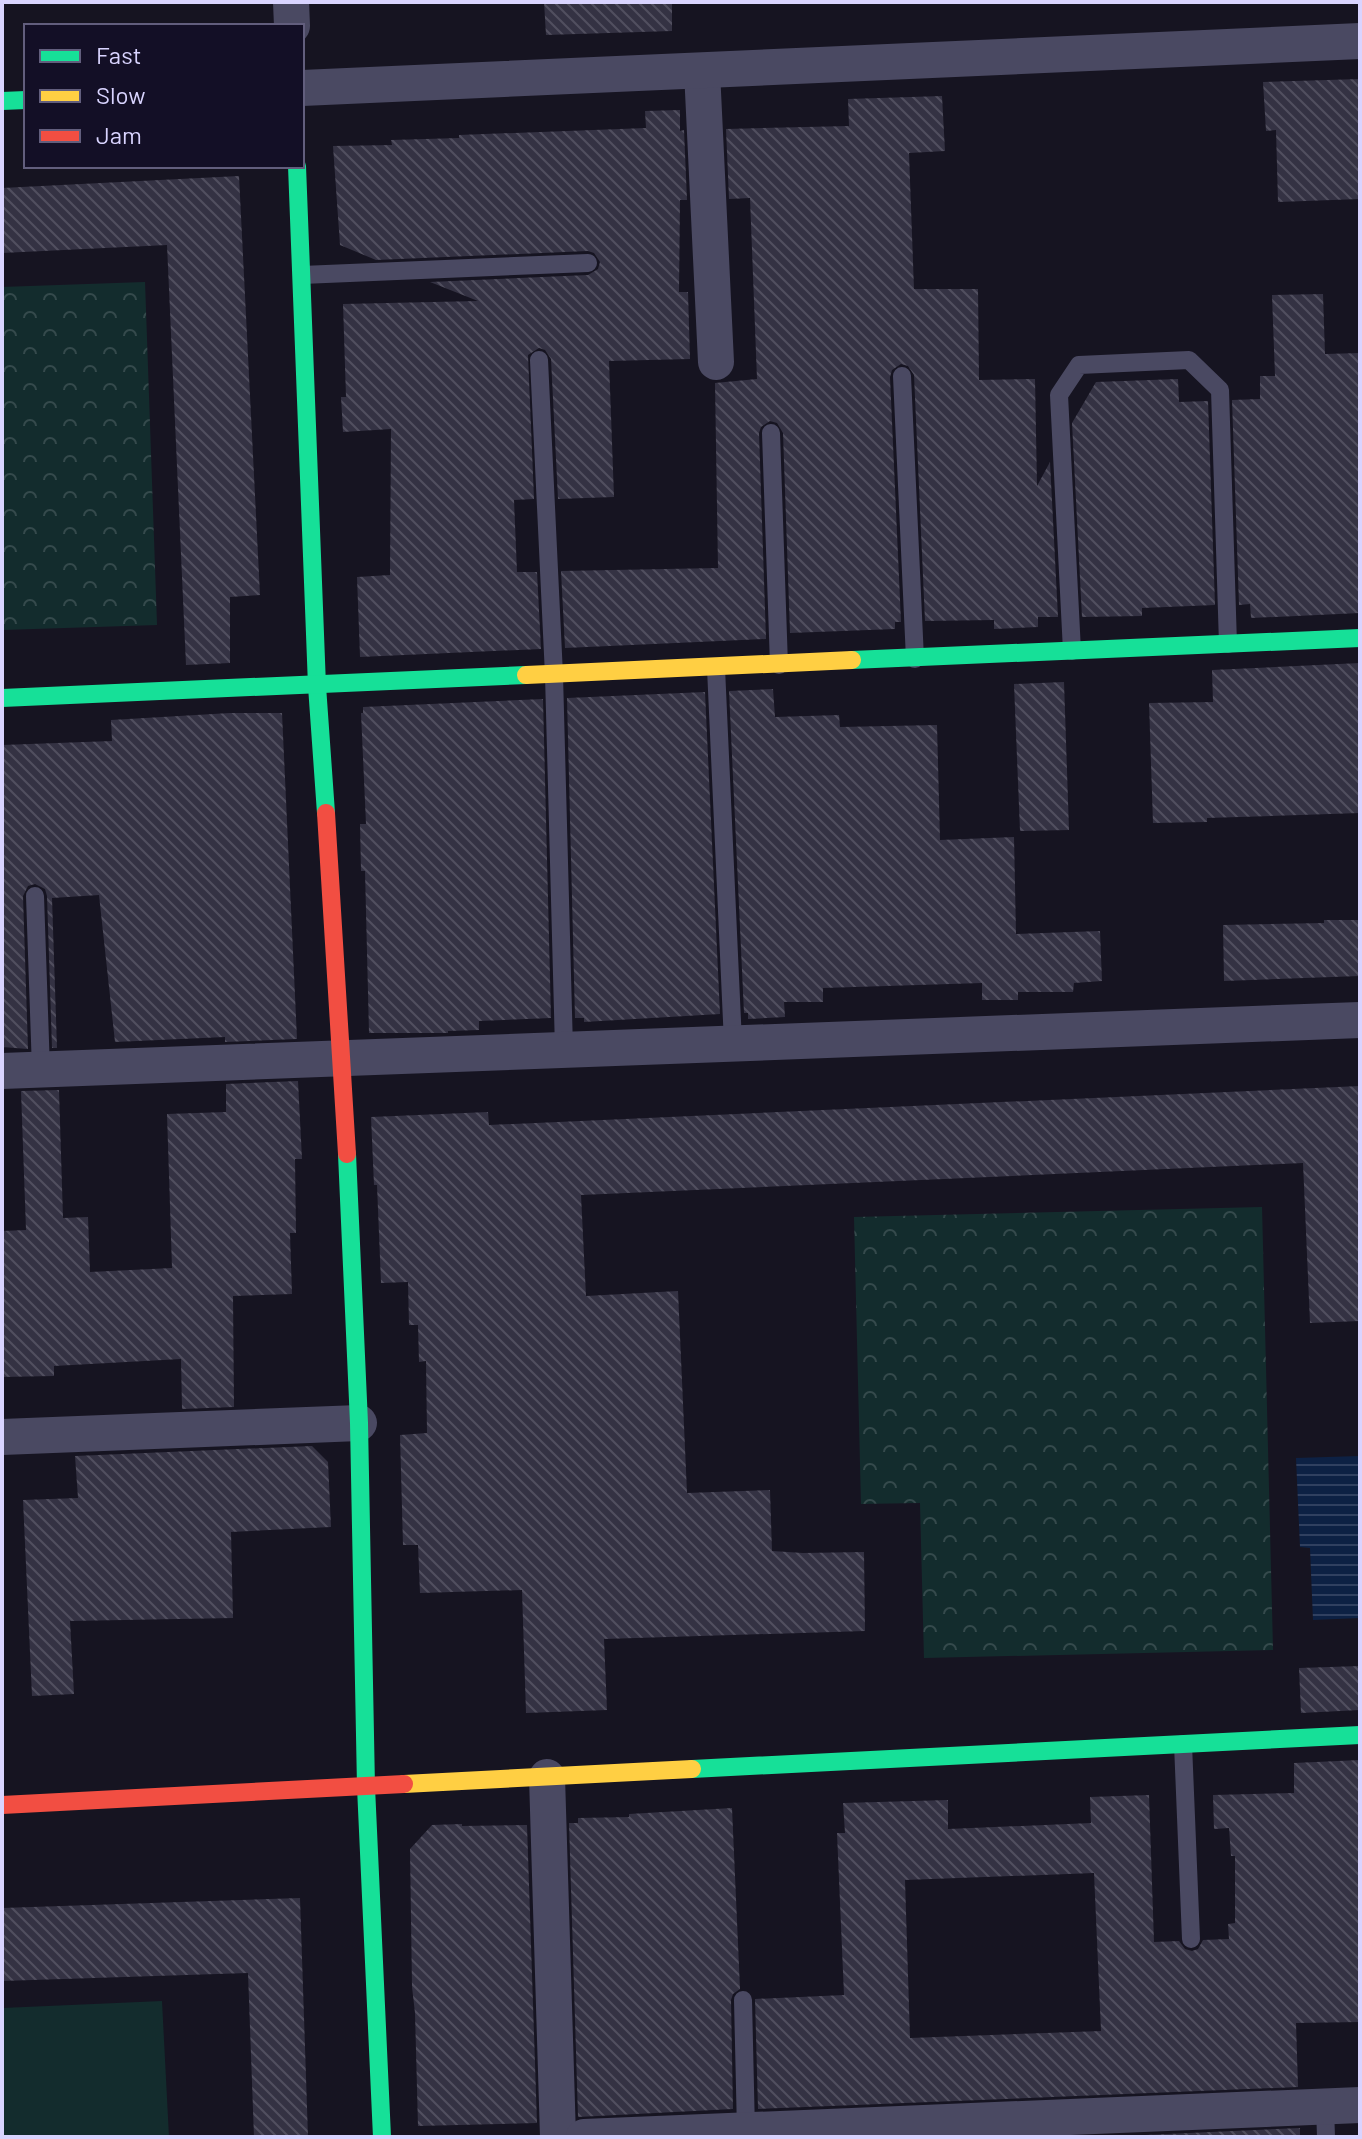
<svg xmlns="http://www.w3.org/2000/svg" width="1362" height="2139" font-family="Barlow,sans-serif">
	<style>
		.green { fill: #132c2d }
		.forest { fill: url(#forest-crowns) }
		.water { fill: url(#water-rules) }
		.building { fill: url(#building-back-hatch); fill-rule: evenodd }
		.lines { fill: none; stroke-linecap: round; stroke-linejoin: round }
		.lane { stroke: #4a4962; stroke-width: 18 }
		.street { stroke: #4a4962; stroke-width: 36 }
		.fast { stroke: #16e098; stroke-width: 18 }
		.slow { stroke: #ffcf43; stroke-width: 18 }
		.jam { stroke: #f24e42; stroke-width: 18 }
	</style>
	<defs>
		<pattern id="forest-crowns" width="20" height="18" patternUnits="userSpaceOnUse" patternTransform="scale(2)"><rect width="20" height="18" fill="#132c2d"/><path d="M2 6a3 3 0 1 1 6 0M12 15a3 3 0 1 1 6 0" fill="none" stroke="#354a4c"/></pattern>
		<pattern id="water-rules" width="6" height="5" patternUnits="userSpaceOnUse" patternTransform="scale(2)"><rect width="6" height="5" fill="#0d2144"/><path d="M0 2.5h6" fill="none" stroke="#304060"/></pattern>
		<pattern id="building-back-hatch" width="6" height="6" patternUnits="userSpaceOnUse" patternTransform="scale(2)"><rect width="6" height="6" fill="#343243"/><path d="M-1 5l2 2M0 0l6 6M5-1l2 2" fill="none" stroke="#514f5f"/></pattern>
	</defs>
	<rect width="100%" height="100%" fill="#161421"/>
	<!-- green -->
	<polygon class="green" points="162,2001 169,2137 2,2137 2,2008"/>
	<!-- forest -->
	<g class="forest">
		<polygon points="145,282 157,625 2,630 2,287"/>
		<polygon points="1262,1207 1273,1650 924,1658 920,1503 861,1504 854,1217"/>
	</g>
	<!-- water -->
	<polygon class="water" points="1360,1456 1360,1618 1313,1620 1310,1548 1300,1547 1296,1458"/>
	<!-- building -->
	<g class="building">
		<polygon points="544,2 672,2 672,31 546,35"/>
		<polygon points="1360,79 1360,199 1278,202 1276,130 1266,131 1263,82"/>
		<polygon points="942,96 945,151 909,153 914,289 978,289 979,380 1035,379 1037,486 1050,462 1058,617 1038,617 1038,627 994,629 994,620 925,621 914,375 908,366 901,364 892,370 890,377 901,622 895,622 895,629 790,633 783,433 777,423 770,421 761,427 759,433 766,639 565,648 561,571 718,568 715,383 757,379 750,198 729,199 726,129 849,126 848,99"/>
		<polygon points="680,110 680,131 684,130 687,200 680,200 679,292 688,292 690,359 609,361 614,497 558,499 551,359 545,350 539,348 528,355 534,499 514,500 517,572 537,572 541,649 360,657 357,577 390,575 391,429 343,432 341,397 346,397 343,304 478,301 430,282 588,275 598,269 600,262 594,253 588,251 376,260 340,245 333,146 392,145 391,140 459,138 459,135 646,128 645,111"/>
		<polygon points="239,176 260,595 230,597 230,663 186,665 167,245 2,253 2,188"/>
		<polygon points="1323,294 1325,354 1360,353 1360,613 1251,618 1250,604 1239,605 1232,400 1260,399 1260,376 1275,376 1272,295"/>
		<polygon points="1178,379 1179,402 1208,401 1215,605 1142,608 1142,616 1082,617 1072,423 1096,382"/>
		<polygon points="1360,663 1360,813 1207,818 1207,822 1153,823 1149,703 1213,702 1212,670"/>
		<polygon points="1064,682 1069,830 1020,831 1014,684"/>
		<polygon points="773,689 775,717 839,715 840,727 937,725 940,840 1014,837 1016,934 1100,931 1102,981 1074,983 1073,992 1018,992 1018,1000 982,1000 982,983 823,988 823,1002 784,1002 785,1017 748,1019 748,1013 744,1013 729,691"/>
		<polygon points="705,692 720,1014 584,1022 584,1018 575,1018 567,698"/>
		<polygon points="543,699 551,1018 479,1021 479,1030 448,1031 448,1033 369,1033 365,871 361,871 360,824 366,824 361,713 363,713 363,707"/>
		<polygon points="230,713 282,713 297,1039 225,1042 225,1037 115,1042 99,895 52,898 57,1048 52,1048 47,896 45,889 35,884 28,886 23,896 28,1049 2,1047 2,745 112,741 111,720"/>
		<polygon points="1324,920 1360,920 1360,976 1224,981 1223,925 1324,923"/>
		<polygon points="298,1081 302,1159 295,1159 296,1233 290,1233 292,1294 233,1296 234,1407 182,1409 181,1359 54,1366 54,1376 2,1377 2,1231 26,1230 21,1091 59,1090 63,1218 88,1217 90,1272 172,1268 167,1114 226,1112 226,1084"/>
		<polygon points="1360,1086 1360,1321 1310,1323 1303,1163 581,1195 586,1296 678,1291 687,1493 770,1490 772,1551 803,1553 864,1552 865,1631 604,1639 607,1710 526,1713 522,1590 420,1593 418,1545 403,1545 400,1435 427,1433 426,1361 419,1362 418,1325 409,1325 408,1282 381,1283 377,1185 374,1185 371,1117 488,1112 489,1125"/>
		<polygon points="312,1446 328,1462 331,1527 231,1532 233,1618 70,1621 74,1694 32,1696 23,1500 78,1498 75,1456"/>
		<polygon points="1360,1666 1360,1710 1301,1713 1299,1668"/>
		<path d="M 1360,1760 L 1360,2022 L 1296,2023 L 1298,2087 L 758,2109 L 755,1999 L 844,1995 L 837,1833 L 845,1833 L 843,1803 L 948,1800 L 948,1829 L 1091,1823 L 1090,1797 L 1149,1795 L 1154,1942 L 1179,1941 L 1185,1949 L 1192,1951 L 1198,1949 L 1203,1940 L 1229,1939 L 1228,1924 L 1235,1923 L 1235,1856 L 1231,1856 L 1229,1828 L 1214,1829 L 1213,1795 L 1294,1793 L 1294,1763 ZM 1094,1873 L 1101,2031 L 910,2038 L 905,1880 Z"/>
		<polygon points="732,1808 740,1989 733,1994 731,2000 733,2109 578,2117 569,1823 578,1823 578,1818 629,1817 629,1814"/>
		<polygon points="462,1824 462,1826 527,1825 537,2123 418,2126 415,2013 412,1987 410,1849 432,1825"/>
		<polygon points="300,1898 308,2137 254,2137 248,1973 2,1981 2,1908"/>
		<polygon points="1300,2128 1300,2137 1146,2137 1145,2135"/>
	</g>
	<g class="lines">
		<!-- lane -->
		<g class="lane">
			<polyline points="302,275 588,263"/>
			<polyline points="539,360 554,675 564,1049"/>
			<polyline points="902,376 915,659"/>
			<polyline points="771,433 779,665"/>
			<polyline points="1072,651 1059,395 1079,365 1189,360 1220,390 1228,644"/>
			<polyline points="716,668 733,1043"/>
			<polyline points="35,896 41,1070"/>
			<polyline points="1183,1744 1191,1939"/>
			<polyline points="743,2000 746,2131"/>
			<polyline points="1325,2107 1326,2137"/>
		</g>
		<!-- street -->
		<g class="street">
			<polyline points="291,2 292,26"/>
			<polyline points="702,71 716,362"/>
			<polyline points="302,88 1360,41"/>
			<polyline points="2,1071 1360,1020"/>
			<polyline points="2,1437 359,1423"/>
			<polyline points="547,1777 558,2137"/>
			<polyline points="584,2137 1360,2105"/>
		</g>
		<!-- fast -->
		<g class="fast">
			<polyline points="2,101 26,100"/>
			<polyline points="297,166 317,686 326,813"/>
			<polyline points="852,660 1360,638"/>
			<polyline points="2,698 526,675"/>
			<polyline points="347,1154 359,1423 366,1787 382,2137"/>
			<polyline points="692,1769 1360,1735"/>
		</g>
		<!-- slow -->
		<g class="slow">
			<polyline points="526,675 852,660"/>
			<polyline points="404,1784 692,1769"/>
		</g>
		<!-- jam -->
		<g class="jam">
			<polyline points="326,813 347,1154"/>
			<polyline points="2,1805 404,1784"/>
		</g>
	</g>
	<!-- border -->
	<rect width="1362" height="2139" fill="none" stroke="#d9d4ff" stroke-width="8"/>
	<!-- legend -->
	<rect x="24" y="24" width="280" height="144" fill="#130f26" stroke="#625e7d" stroke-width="2"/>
	<rect x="40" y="50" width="40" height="12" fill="#16e098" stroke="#625e7d" stroke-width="2"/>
	<text x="96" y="64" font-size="24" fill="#d9d4ff">Fast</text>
	<rect x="40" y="90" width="40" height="12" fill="#ffcf43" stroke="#625e7d" stroke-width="2"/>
	<text x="96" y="104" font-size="24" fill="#d9d4ff">Slow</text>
	<rect x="40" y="130" width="40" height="12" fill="#f24e42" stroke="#625e7d" stroke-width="2"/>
	<text x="96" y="144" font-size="24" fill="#d9d4ff">Jam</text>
</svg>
